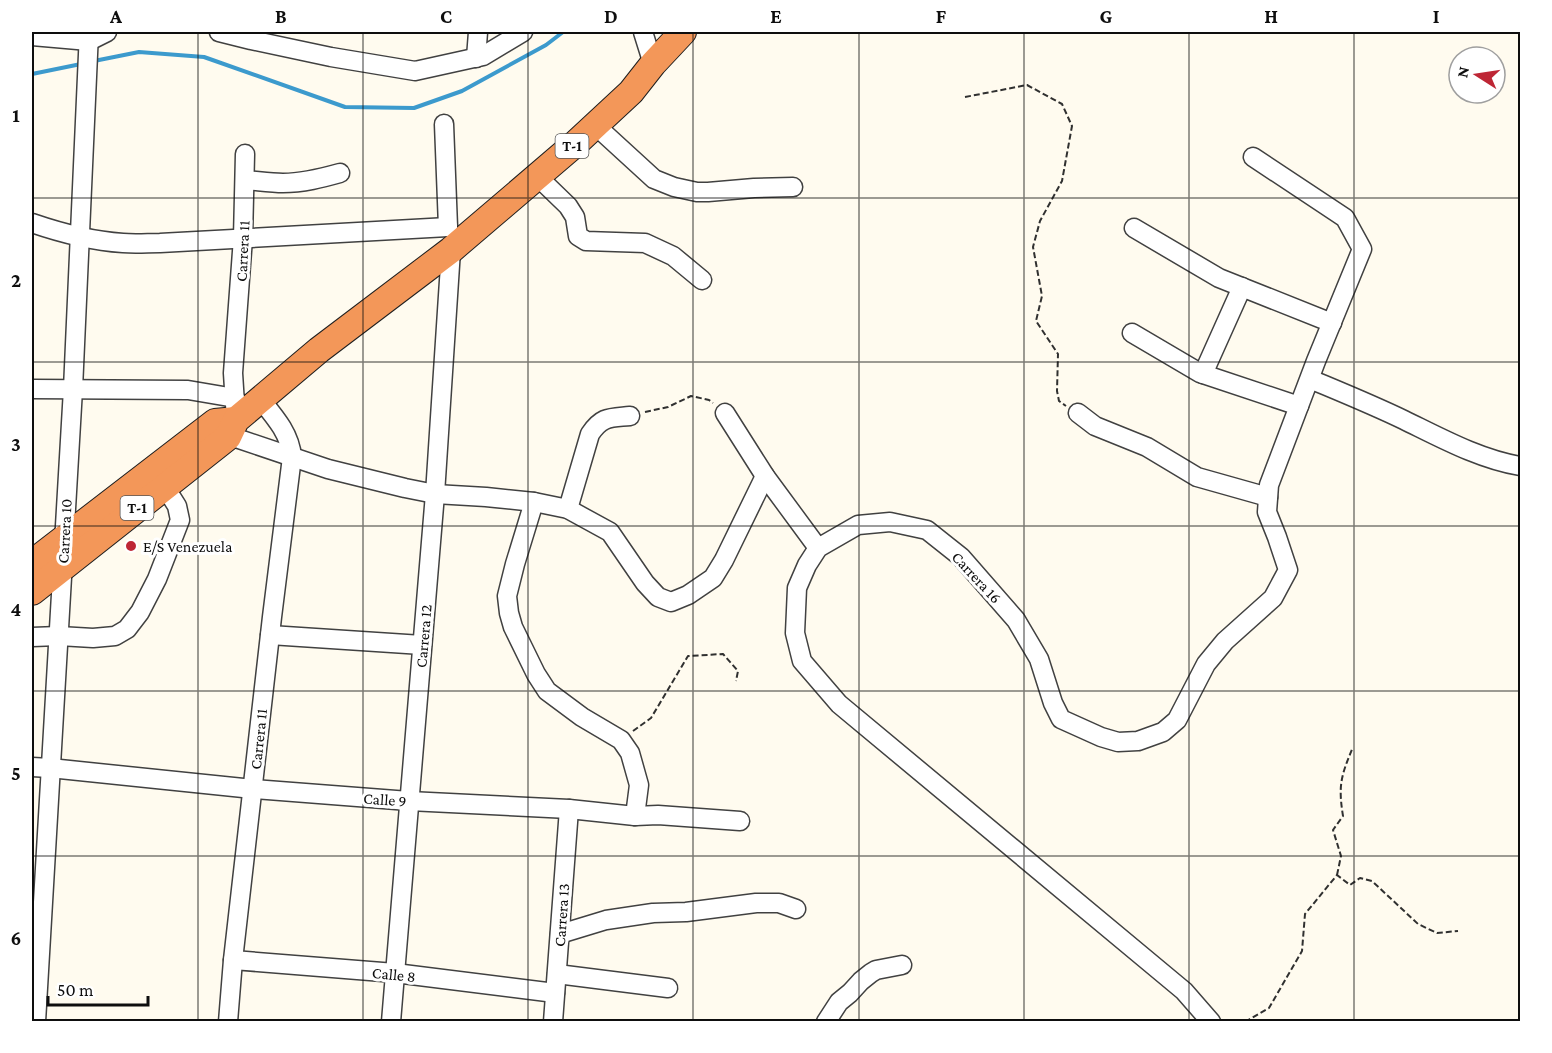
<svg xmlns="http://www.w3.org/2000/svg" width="1552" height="1053" font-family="'Crimson Pro',serif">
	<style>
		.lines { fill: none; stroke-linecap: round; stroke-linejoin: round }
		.stream { stroke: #3c9acd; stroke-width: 4 }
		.minor-casing { stroke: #414141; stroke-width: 21 }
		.highway-casing { stroke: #1f1f1f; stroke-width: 28 }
		.path { stroke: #303030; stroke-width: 2; stroke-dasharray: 6 3; stroke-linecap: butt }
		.minor { stroke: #fff; stroke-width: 18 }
		.highway { stroke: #f39759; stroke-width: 26 }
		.grid { fill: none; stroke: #0e0e0e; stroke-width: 1.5; stroke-opacity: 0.55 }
		.poi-dot { fill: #be2635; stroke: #fff; stroke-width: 2 }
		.labels { text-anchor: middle; stroke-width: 6; stroke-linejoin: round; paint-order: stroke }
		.shield { fill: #fff; stroke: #565656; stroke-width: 1.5 }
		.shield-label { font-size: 15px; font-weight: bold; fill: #0e0e0e }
		.street-label { font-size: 16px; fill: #0e0e0e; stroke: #fff }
		.poi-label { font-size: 16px; fill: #0e0e0e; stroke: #fff; text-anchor: start }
		.neatline { fill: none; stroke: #0e0e0e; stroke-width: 2 }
		.grid-label { font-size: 20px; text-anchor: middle; font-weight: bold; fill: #0e0e0e }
	</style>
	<rect width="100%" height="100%" fill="#fffbef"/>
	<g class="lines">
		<!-- stream -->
		<g class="stream">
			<polyline points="94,61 139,52 204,57 345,107 414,108 462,91 546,45 563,32"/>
			<polyline points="32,74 81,64"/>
		</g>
		<!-- minor casing -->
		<g class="minor-casing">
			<g id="minor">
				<polyline points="219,32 251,40 331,57 415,71 483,56 523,32"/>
				<polyline points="643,32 653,64"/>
				<polyline points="32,36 89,41 107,32"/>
				<polyline points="476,58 478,32"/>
				<polyline points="444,124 448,227"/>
				<polyline points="595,125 654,179 674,187 697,192 708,192 754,188 793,187"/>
				<polyline points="537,176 568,206 575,217 578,236 586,241 645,243 673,256 702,280"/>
				<path d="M 245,180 C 258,181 271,183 283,183 C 303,183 322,178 340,173"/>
				<path d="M 32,223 C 61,233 92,241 123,243 C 135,244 148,243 160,243 L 448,227"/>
				<polyline points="1134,228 1219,278 1332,323"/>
				<polyline points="1132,333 1200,373 1299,406"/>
				<polyline points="1203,374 1242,287"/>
				<path d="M 1310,379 C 1341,392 1373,405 1404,420 C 1441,438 1479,459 1520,466"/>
				<polyline points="32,389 188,390 235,398"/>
				<polyline points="725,413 765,476 818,548"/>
				<polyline points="1078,413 1095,426 1147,447 1197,477 1268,497"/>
				<polyline points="236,420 233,373 243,238 245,154"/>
				<polyline points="228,437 239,439 328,469 405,488 435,494 486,497 534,502 568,509 610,532 645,583 658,597 671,602 688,595 713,578 724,560 765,476"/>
				<polyline points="534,502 515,564 507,596 509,613 513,627 536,674 547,691 582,717 621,740 630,753 639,785 635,816"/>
				<path d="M 568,509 L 590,434 C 602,416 610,418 630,416"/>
				<polyline points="270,635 422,645"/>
				<polyline points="32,637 59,636 93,638 115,636 127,629 140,612 157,579 180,520 177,506 165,487"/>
				<polyline points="32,767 50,768 253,789 409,801 569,809 635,816 658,815 740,821"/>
				<polyline points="560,934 606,920 653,913 686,912 756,903 779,903 796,909"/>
				<polyline points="233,960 395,973 555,993"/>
				<polyline points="557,974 668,988"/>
				<polyline points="36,1022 73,389 89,32"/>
				<path d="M 228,1022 L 233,960 L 272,617 L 292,457 C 290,434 275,417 261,400"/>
				<polyline points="391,1022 435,494 451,250"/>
				<polyline points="553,1022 569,809"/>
				<polyline points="826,1022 839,1002 850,993 861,981 871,973 876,970 902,965"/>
				<polyline points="1211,1022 1184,991 839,704 802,661 795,633 797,588 807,565 818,548 858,525 890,522 927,530 961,557 1016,620 1039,659 1053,703 1061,719 1101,737 1118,742 1138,741 1163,732 1177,720 1206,664 1225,641 1273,598 1288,570 1277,537 1267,512 1269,485 1316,361 1362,249 1345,218 1253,157"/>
			</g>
		</g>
		<!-- highway casing -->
		<g class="highway-casing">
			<g id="highway">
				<polyline points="32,563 215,422 236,420"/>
				<polyline points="32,592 228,437 236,420 319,350 451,250 575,144 631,92 653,64 683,32"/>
			</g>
		</g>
		<!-- path -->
		<g class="path">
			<polyline points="965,97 1027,85 1062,104 1072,126 1062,181 1040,221 1033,247 1042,296 1036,321 1058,354 1057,391 1059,401 1066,406"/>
			<polyline points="645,412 668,407 691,396 709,400 713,403"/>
			<polyline points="633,731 651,718 688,656 723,654 738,671 736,681"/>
			<path d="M 1337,875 L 1341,856 L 1333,830 L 1343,816 C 1338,785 1341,776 1353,747"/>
			<polyline points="1245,1022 1269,1008 1302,951 1305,914 1337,875 1350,885 1360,878 1372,881 1418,924 1437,933 1458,931"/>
		</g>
		<!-- minor -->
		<use href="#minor" class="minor"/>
		<!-- highway -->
		<use href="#highway" class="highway"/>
	</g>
	<!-- grid -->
	<path class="grid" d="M 198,32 L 198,1022M 363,32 L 363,1022M 528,32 L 528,1022M 693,32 L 693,1022M 859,32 L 859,1022M 1024,32 L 1024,1022M 1189,32 L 1189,1022M 1354,32 L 1354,1022M 32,198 L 1520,198M 32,362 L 1520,362M 32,526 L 1520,526M 32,691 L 1520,691M 32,856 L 1520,856"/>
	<!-- markers -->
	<circle class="poi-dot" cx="131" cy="546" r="6"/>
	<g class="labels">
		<!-- shield labels -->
		<g class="shield">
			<rect x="555.5" y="134" width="33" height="24" rx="4.5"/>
			<rect x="120.5" y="496" width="33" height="24" rx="4.5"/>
		</g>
		<g class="shield-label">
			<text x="572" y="151">T-1</text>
			<text x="137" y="513">T-1</text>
		</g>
		<!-- street labels -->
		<g class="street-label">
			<text transform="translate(242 251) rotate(-87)" y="6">Carrera 11</text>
			<text transform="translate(64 531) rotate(-87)" y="6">Carrera 10</text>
			<text transform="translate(977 577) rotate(47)" y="6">Carrera 16</text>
			<text transform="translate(423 636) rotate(-85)" y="6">Carrera 12</text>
			<text transform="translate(258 739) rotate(-84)" y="6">Carrera 11</text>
			<text transform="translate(385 799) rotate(4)" y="6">Calle 9</text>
			<text transform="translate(561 915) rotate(-86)" y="6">Carrera 13</text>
			<text transform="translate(394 974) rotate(6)" y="6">Calle 8</text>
		</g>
		<!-- poi labels -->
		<g class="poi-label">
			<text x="143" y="552">E/S Venezuela</text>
		</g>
	</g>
	<!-- border -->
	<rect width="1552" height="1053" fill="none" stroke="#ffffff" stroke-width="66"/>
	<!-- north arrow -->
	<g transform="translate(1477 75) rotate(282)"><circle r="28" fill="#ffffff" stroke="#9f9f9f" stroke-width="1.5"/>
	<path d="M0-4.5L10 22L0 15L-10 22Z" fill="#be2635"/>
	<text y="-9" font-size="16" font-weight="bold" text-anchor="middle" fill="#0e0e0e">N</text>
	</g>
	<!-- scale -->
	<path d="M48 996v9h100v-9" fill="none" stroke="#0e0e0e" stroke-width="3"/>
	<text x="57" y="996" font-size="18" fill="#0e0e0e" stroke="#ffffff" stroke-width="4.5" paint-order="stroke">50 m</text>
	<rect x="33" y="33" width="1486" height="987" class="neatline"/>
	<g class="grid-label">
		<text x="116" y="23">A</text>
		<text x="281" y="23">B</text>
		<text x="446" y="23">C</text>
		<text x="611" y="23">D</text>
		<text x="776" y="23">E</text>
		<text x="941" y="23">F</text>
		<text x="1106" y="23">G</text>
		<text x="1271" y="23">H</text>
		<text x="1436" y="23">I</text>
		<text x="16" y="122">1</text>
		<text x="16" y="287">2</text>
		<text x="16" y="451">3</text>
		<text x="16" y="616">4</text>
		<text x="16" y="780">5</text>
		<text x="16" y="945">6</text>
	</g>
</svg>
